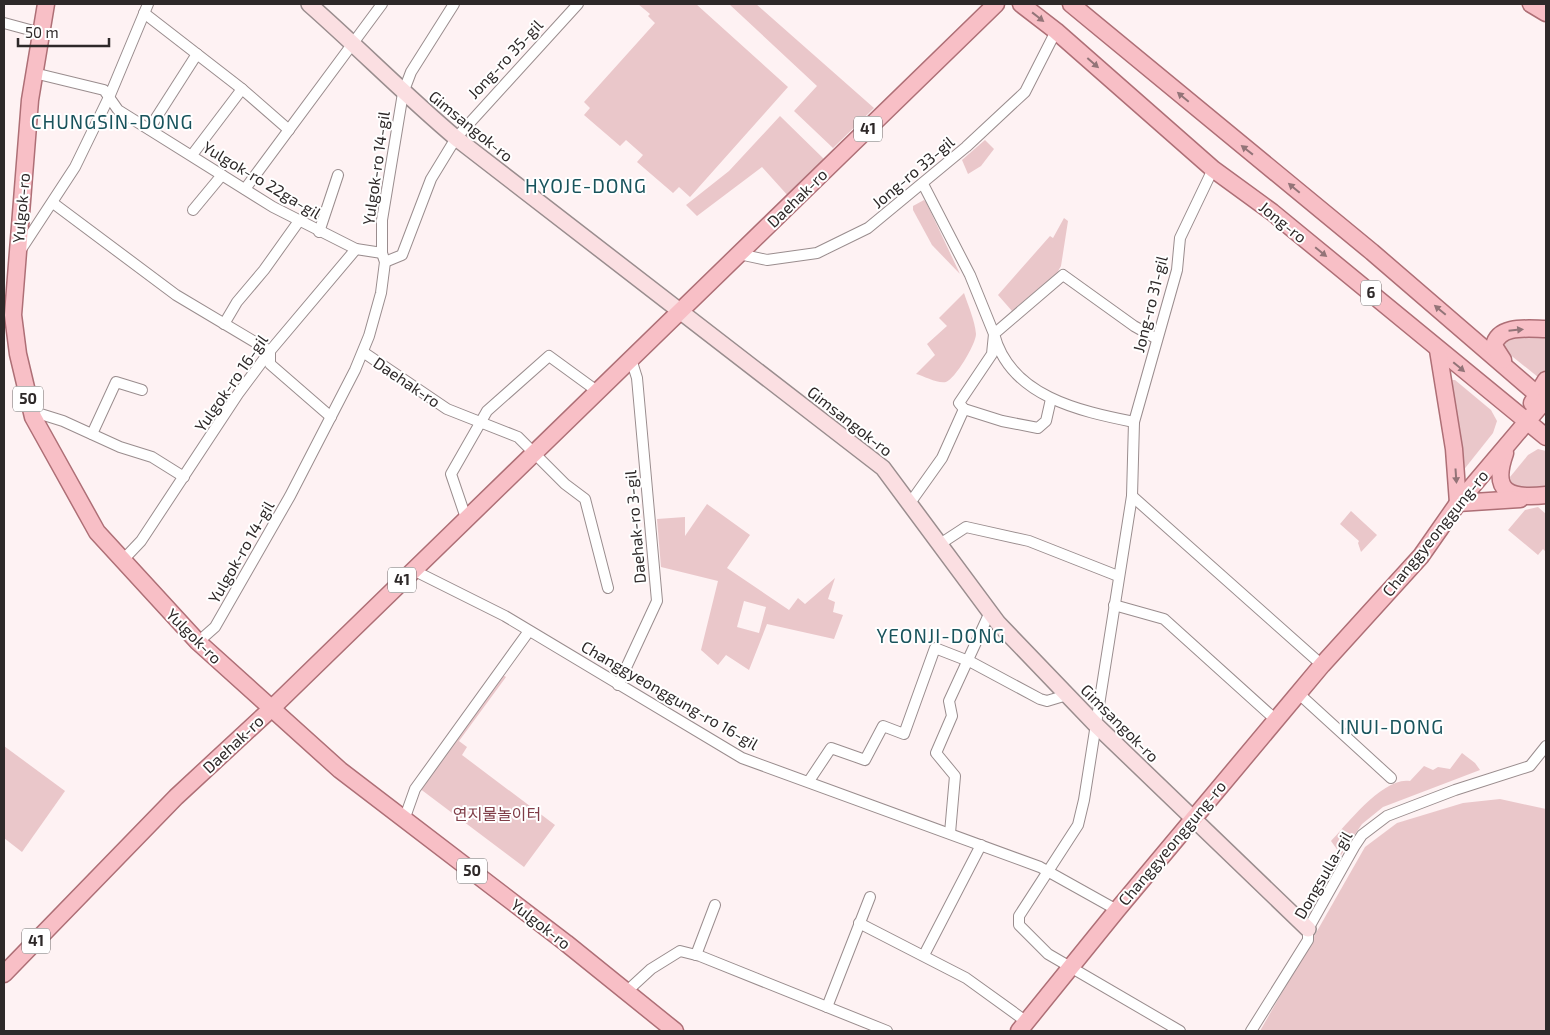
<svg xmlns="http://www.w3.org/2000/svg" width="1550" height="1035" font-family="'Exo 2','Noto Sans KR',sans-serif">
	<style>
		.green { fill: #eac7ca; fill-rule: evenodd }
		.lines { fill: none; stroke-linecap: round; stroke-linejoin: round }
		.street-casing { stroke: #9a8d8e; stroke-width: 12 }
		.secondary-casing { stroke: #9a8d8e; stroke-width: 18 }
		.primary-casing { stroke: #ae6f76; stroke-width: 19 }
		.street { stroke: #fff; stroke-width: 10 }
		.secondary { stroke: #fbdfe2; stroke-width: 15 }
		.primary { stroke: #f8bfc6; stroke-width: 16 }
		.oneway { fill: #937478 }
		.labels { text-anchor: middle; stroke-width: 4; stroke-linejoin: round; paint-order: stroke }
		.shield { fill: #fff; stroke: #6d6969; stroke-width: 1 }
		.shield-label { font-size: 15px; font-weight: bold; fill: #2e2929 }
		.street-label { font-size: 16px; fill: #2e2929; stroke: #fff }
		.park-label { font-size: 16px; fill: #803e48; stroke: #fff }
		.quarter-label { font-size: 19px; letter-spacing: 1px; fill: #19535c; stroke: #fff }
	</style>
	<rect width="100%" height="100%" fill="#fef2f3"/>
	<!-- green -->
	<g class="green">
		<polygon points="638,4 696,4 788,87 690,197 679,187 673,193 637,162 643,155 626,140 620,146 584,115 590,108 584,102 655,23 648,16 650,14"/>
		<polygon points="729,4 756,4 874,108 833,148 794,111 817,86"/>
		<polygon points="780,116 827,162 790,198 762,167 697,216 686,205 729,171"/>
		<polygon points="985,140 994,149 981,166 968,174 962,160"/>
		<polygon points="924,200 926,202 960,274 932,245 913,210 913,206"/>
		<polygon points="1064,218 1068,221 1061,266 1057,273 1012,311 998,295 1050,236 1053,238"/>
		<path d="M 964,293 C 968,305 975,321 976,334 C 976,344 955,379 946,382 C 938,384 924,376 916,374 L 935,355 L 927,344 L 947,326 L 939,318 Z"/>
		<polygon points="1546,335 1546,376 1538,377 1503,349 1502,342 1507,337"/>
		<polygon points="1452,380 1455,380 1491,410 1497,421 1493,433 1462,472"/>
		<polygon points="1538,449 1546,451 1546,490 1515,490 1511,483 1510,477 1528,455"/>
		<path d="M 707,504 L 750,535 L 727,568 L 789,610 L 798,598 L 805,604 L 835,578 L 828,599 L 835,602 L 833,612 L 843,615 L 834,639 L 767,624 L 749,670 L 726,655 L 718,665 L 701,650 L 718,581 L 661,567 L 657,519 L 685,517 L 685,536 ZM 744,601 L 766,607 L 759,633 L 737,627 Z"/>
		<polygon points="1538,507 1546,514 1546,552 1543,549 1538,555 1508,530 1525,510"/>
		<polygon points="1351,511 1377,535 1361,552 1358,543 1359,541 1340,524"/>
		<polygon points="503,675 506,677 459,741 467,747 462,755 555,825 524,867 419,788"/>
		<polygon points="4,746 65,791 22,852 4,838"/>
		<path d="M 1462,753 L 1475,763 L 1480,770 L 1383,807 L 1362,824 L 1341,855 L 1331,841 C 1347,824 1384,776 1410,781 L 1424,766 L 1433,770 L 1438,767 L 1450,769 Z"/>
		<polygon points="1500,799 1546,809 1546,1031 1260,1031 1365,847 1397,823 1463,803"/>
	</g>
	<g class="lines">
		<!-- street casing -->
		<g class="street-casing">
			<g id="street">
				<polyline points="144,13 242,89 289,130"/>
				<polyline points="4,23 41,33"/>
				<polyline points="34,73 104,90 118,110 273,207 356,249 382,253"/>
				<polyline points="149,129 197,54"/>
				<polyline points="192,155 242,89"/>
				<polyline points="923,184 970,275 994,334 992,354 959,403 964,409"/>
				<polyline points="245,189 382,4"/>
				<polyline points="53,203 176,295 270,351 270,364 331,417"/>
				<polyline points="193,210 222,175"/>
				<polyline points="319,232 338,175"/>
				<polyline points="20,251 75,167 110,95 148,4"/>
				<polyline points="739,254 767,260 817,253 868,228 966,147 1025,92 1056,31"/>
				<polyline points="385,262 402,255 431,179 456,138 578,4"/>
				<polyline points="224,324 237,302 264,270 299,221"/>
				<polyline points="363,352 447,409 518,437 565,484 585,499 608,588"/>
				<polyline points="31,411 63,421 120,447 152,457 184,477"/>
				<path d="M 1134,422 C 1079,411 1010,396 994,334 L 1063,275 L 1134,326 L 1157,339"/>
				<polyline points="92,434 116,382 142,390"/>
				<polyline points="1132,496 1322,665"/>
				<polyline points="910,503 942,458 964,409 1002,421 1038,428 1046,421 1051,399"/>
				<polyline points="466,518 451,474 487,411 549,356 597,391"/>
				<polyline points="940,544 966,527 1029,541 1118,576"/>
				<polyline points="122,561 141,541 238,394 270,351 356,249"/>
				<polyline points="413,570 505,616 742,758 1040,867 1117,910"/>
				<polyline points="1114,605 1164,619 1276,720"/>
				<polyline points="198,642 215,627 290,496 355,370 369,336 381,293 385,262 382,253 382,220 403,93 411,72 454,4"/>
				<polyline points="618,685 657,601 637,378 631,359"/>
				<polyline points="1298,693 1391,778"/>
				<polyline points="809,781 831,748 865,760 883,726 904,734 935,648 971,662 1040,699 1047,701 1067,695"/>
				<polyline points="404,820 415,789 529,631"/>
				<polyline points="950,833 955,776 936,753 952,716 949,701 990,612"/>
				<polyline points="859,923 966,978 1027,1022"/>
				<polyline points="696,955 715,905"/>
				<polyline points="924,955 981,845"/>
				<polyline points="626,992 651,969 680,951 700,956 887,1031"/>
				<polyline points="827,1007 870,897"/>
				<polyline points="1180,1031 1048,954 1019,925 1019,916 1078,825 1084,800 1132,496 1134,422 1177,270 1180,238 1213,169"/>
				<polyline points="1251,1031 1308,940 1308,929 1354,847 1362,835 1387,816 1455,790 1530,766 1546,746"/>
			</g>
		</g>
		<!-- secondary casing -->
		<g class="secondary-casing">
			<path id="secondary" d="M 309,4 C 359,48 405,95 456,138 L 883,468 L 998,623 L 1096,725 L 1308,929"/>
		</g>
		<!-- primary casing -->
		<g class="primary-casing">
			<g id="primary">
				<polyline points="46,4 30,100 13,315 18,354 33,417 97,532 198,642 340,770 566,943 675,1031"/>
				<polyline points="1021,4 1056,31 1213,169 1272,212 1546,437"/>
				<polyline points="1071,4 1372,252 1546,402"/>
				<polyline points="1531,4 1546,13"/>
				<polyline points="1438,350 1454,449 1458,503"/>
				<path d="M 1503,360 L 1494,346 C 1498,324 1530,329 1546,329"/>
				<polyline points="1532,403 1546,380"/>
				<path d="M 1505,453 C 1491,493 1510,499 1546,495"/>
				<polyline points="1458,503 1520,499"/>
				<polyline points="4,974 176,797 271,709 996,4"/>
				<polyline points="1019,1031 1117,910 1322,665 1421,556 1458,503 1546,399"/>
			</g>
		</g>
		<!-- street -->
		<use href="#street" class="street"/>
		<!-- secondary -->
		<use href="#secondary" class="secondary"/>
		<!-- primary -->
		<use href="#primary" class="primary"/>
	</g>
	<!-- one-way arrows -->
	<defs><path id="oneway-solid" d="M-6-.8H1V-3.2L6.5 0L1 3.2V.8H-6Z" transform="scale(1.25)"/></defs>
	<g class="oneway">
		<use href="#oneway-solid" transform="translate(1038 17) rotate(38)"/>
		<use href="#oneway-solid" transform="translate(1093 63) rotate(41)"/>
		<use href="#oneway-solid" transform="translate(1183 97) rotate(-140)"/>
		<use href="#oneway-solid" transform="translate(1247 150) rotate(-142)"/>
		<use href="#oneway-solid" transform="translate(1294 188) rotate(-140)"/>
		<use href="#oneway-solid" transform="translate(1321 252) rotate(39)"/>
		<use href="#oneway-solid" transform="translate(1440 310) rotate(-140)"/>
		<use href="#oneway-solid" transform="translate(1516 330) rotate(-6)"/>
		<use href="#oneway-solid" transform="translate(1459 367) rotate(40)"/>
		<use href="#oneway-solid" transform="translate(1456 476) rotate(86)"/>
	</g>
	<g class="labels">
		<!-- shield labels -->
		<g class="shield">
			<rect x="854" y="116.5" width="28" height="25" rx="4"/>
			<rect x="1361" y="280.5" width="20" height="25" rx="4"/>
			<rect x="13" y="386.5" width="30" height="25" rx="4"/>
			<rect x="388" y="567.5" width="28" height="25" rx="4"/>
			<rect x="457" y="858.5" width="30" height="25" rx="4"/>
			<rect x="22" y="928.5" width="28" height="25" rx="4"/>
		</g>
		<g class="shield-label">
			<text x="868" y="134">41</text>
			<text x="1371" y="298">6</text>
			<text x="28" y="404">50</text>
			<text x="402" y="585">41</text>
			<text x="472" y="876">50</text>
			<text x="36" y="946">41</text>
		</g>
		<!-- street labels -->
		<g class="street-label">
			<text transform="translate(505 59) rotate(-47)" y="6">Jong-ro 35-gil</text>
			<text transform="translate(471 126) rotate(39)" y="6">Gimsangok-ro</text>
			<text transform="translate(376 168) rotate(-82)" y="6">Yulgok-ro 14-gil</text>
			<text transform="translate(913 172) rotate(-40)" y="6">Jong-ro 33-gil</text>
			<text transform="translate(262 180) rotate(31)" y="6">Yulgok-ro 22ga-gil</text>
			<text transform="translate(797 198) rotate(-44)" y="6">Daehak-ro</text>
			<text transform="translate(21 208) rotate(-85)" y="6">Yulgok-ro</text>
			<text transform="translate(1283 222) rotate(39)" y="6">Jong-ro</text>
			<text transform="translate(1150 304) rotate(-76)" y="6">Jong-ro 31-gil</text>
			<text transform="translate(407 382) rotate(34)" y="6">Daehak-ro</text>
			<text transform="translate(231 383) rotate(-55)" y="6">Yulgok-ro 16-gil</text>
			<text transform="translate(850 421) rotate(38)" y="6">Gimsangok-ro</text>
			<text transform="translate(635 527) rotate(-95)" y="6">Daehak-ro 3-gil</text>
			<text transform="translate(1435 533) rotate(-51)" y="6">Changgyeonggung-ro</text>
			<text transform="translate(241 552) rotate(-60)" y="6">Yulgok-ro 14-gil</text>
			<text transform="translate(194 636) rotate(45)" y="6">Yulgok-ro</text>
			<text transform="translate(670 695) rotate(30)" y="6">Changgyeonggung-ro 16-gil</text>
			<text transform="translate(1120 723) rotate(45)" y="6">Gimsangok-ro</text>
			<text transform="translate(233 744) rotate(-43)" y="6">Daehak-ro</text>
			<text transform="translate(1172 843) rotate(-50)" y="6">Changgyeonggung-ro</text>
			<text transform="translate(1323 875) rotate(-60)" y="6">Dongsulla-gil</text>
			<text transform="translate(541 924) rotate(38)" y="6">Yulgok-ro</text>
		</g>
		<!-- park labels -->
		<g class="park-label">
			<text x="497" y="820">연지물놀이터</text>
		</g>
		<!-- quarter labels -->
		<g class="quarter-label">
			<text x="112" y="129">CHUNGSIN-DONG</text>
			<text x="586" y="193">HYOJE-DONG</text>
			<text x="941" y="643">YEONJI-DONG</text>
			<text x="1392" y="734">INUI-DONG</text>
		</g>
	</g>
	<!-- border -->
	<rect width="1550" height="1035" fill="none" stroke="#2e2929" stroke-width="10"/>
	<!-- scale -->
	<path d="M18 38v8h91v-8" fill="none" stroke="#2e2929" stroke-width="2.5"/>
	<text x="25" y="38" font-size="15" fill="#2e2929" stroke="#ffffff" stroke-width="4" paint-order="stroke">50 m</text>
</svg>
